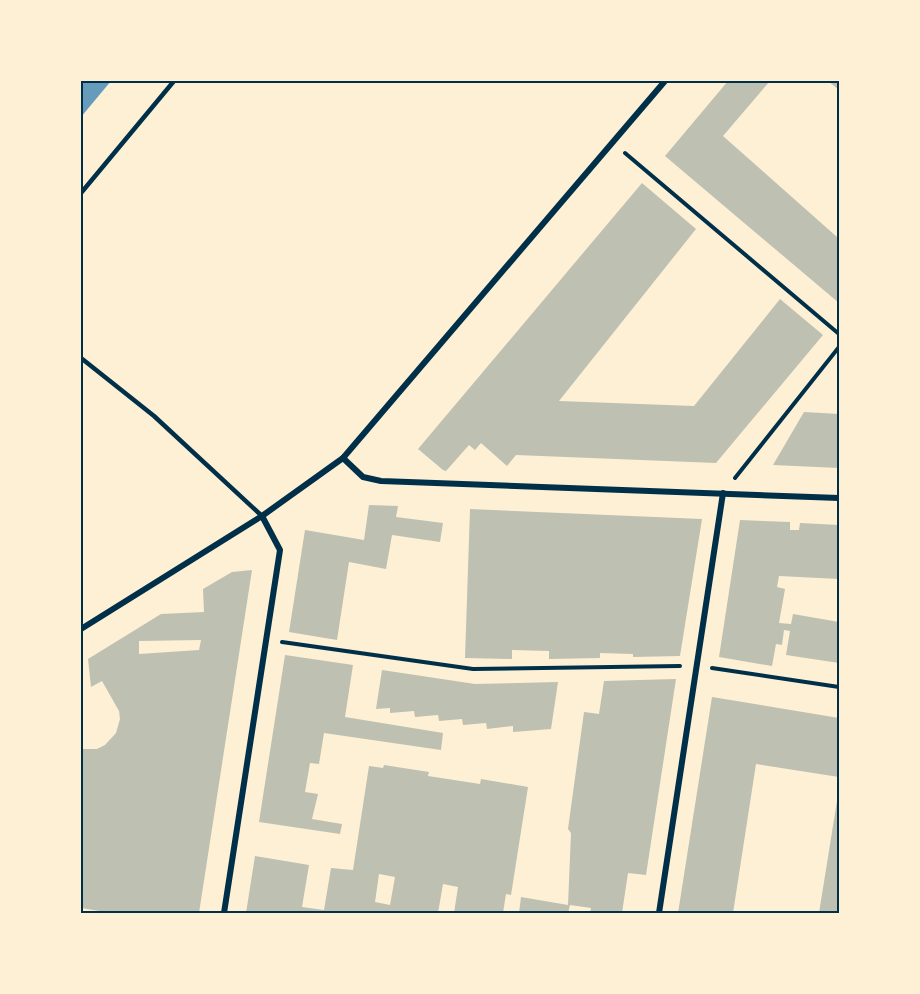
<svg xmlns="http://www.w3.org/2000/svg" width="920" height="994" font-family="'Public Sans',sans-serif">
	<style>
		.water { fill: #669bbc }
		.building { fill: #bec0b2; fill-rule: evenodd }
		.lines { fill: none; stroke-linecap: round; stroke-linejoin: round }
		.path { stroke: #003049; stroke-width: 4 }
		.service { stroke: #003049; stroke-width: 4.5 }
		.minor { stroke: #003049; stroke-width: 6 }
		.neatline { fill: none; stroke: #003049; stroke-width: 2 }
	</style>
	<rect width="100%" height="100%" fill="#fdf0d5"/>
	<!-- water -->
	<polygon class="water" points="81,81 111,81 81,117"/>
	<!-- building -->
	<g class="building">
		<polygon points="728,81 770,81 723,136 837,237 839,235 839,303 665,156"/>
		<polygon points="828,81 839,81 839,90"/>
		<polygon points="642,183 696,229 559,401 694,406 780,299 823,335 716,463 516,455 507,466 481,443 475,450 469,445 446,471 443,470 418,449"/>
		<polygon points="804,412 839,414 839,468 773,465"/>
		<polygon points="369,505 398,506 396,517 443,523 440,542 392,535 386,569 349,562 337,640 289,632 305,530 364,540"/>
		<polygon points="470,509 702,519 680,656 633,657 633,654 600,653 600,658 549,659 549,651 512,650 512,659 465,658"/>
		<polygon points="740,520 790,522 790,530 799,530 800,523 839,525 839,579 779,576 777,587 785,589 779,623 791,624 793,614 839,622 839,663 786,655 790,631 784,630 782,645 776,644 772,666 719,657"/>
		<path d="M 252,570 L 199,913 L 112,913 L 81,908 L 81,749 L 97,749 L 105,745 L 116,733 L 120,719 L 119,711 L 102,681 L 91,687 L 88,659 L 161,614 L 204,612 L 203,589 L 232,572 ZM 201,640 L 199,650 L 139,654 L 139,641 Z"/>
		<polygon points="285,655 353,665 345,717 443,733 441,750 324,733 319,764 310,763 305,792 318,794 312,819 342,824 340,834 259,822"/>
		<polygon points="382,670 475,684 558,682 551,729 513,732 513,726 487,729 486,723 463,725 462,719 439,721 438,715 415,717 414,711 390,713 390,708 376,709"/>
		<polygon points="676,679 646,875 628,873 622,913 590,913 591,908 570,905 568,913 519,913 521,897 568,905 571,833 568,829 584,712 599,714 604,681"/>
		<polygon points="712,697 839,718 839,777 756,764 733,913 678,913"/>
		<path d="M 384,765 L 429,772 L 428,776 L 480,784 L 481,779 L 528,787 L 511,895 L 506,894 L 503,913 L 454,913 L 458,887 L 443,884 L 438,913 L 246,913 L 255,856 L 309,865 L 302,907 L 324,910 L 331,868 L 353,870 L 369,766 L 383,768 ZM 379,874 L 395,877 L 390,905 L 375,902 Z"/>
		<polygon points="837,801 839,801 839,913 819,913"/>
	</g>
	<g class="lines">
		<!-- path -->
		<g class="path">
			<polyline points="625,153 839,334"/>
			<polyline points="735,478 839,347"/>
			<polyline points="282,642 473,669 680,666"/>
			<polyline points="712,668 839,687"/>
		</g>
		<!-- service -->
		<g class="service">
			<polyline points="81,193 174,81"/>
			<polyline points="81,358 154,416 262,516"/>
		</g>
		<!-- minor -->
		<g class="minor">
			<polyline points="343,458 363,477 381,481 839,498"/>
			<polyline points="81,629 262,516 343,458 665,81"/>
			<polyline points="224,913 280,550 262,516"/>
			<polyline points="659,913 723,493"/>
		</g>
	</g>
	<!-- border -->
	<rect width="920" height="994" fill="none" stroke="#fdf0d5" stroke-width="165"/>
	<rect x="82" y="82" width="756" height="830" class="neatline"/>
</svg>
